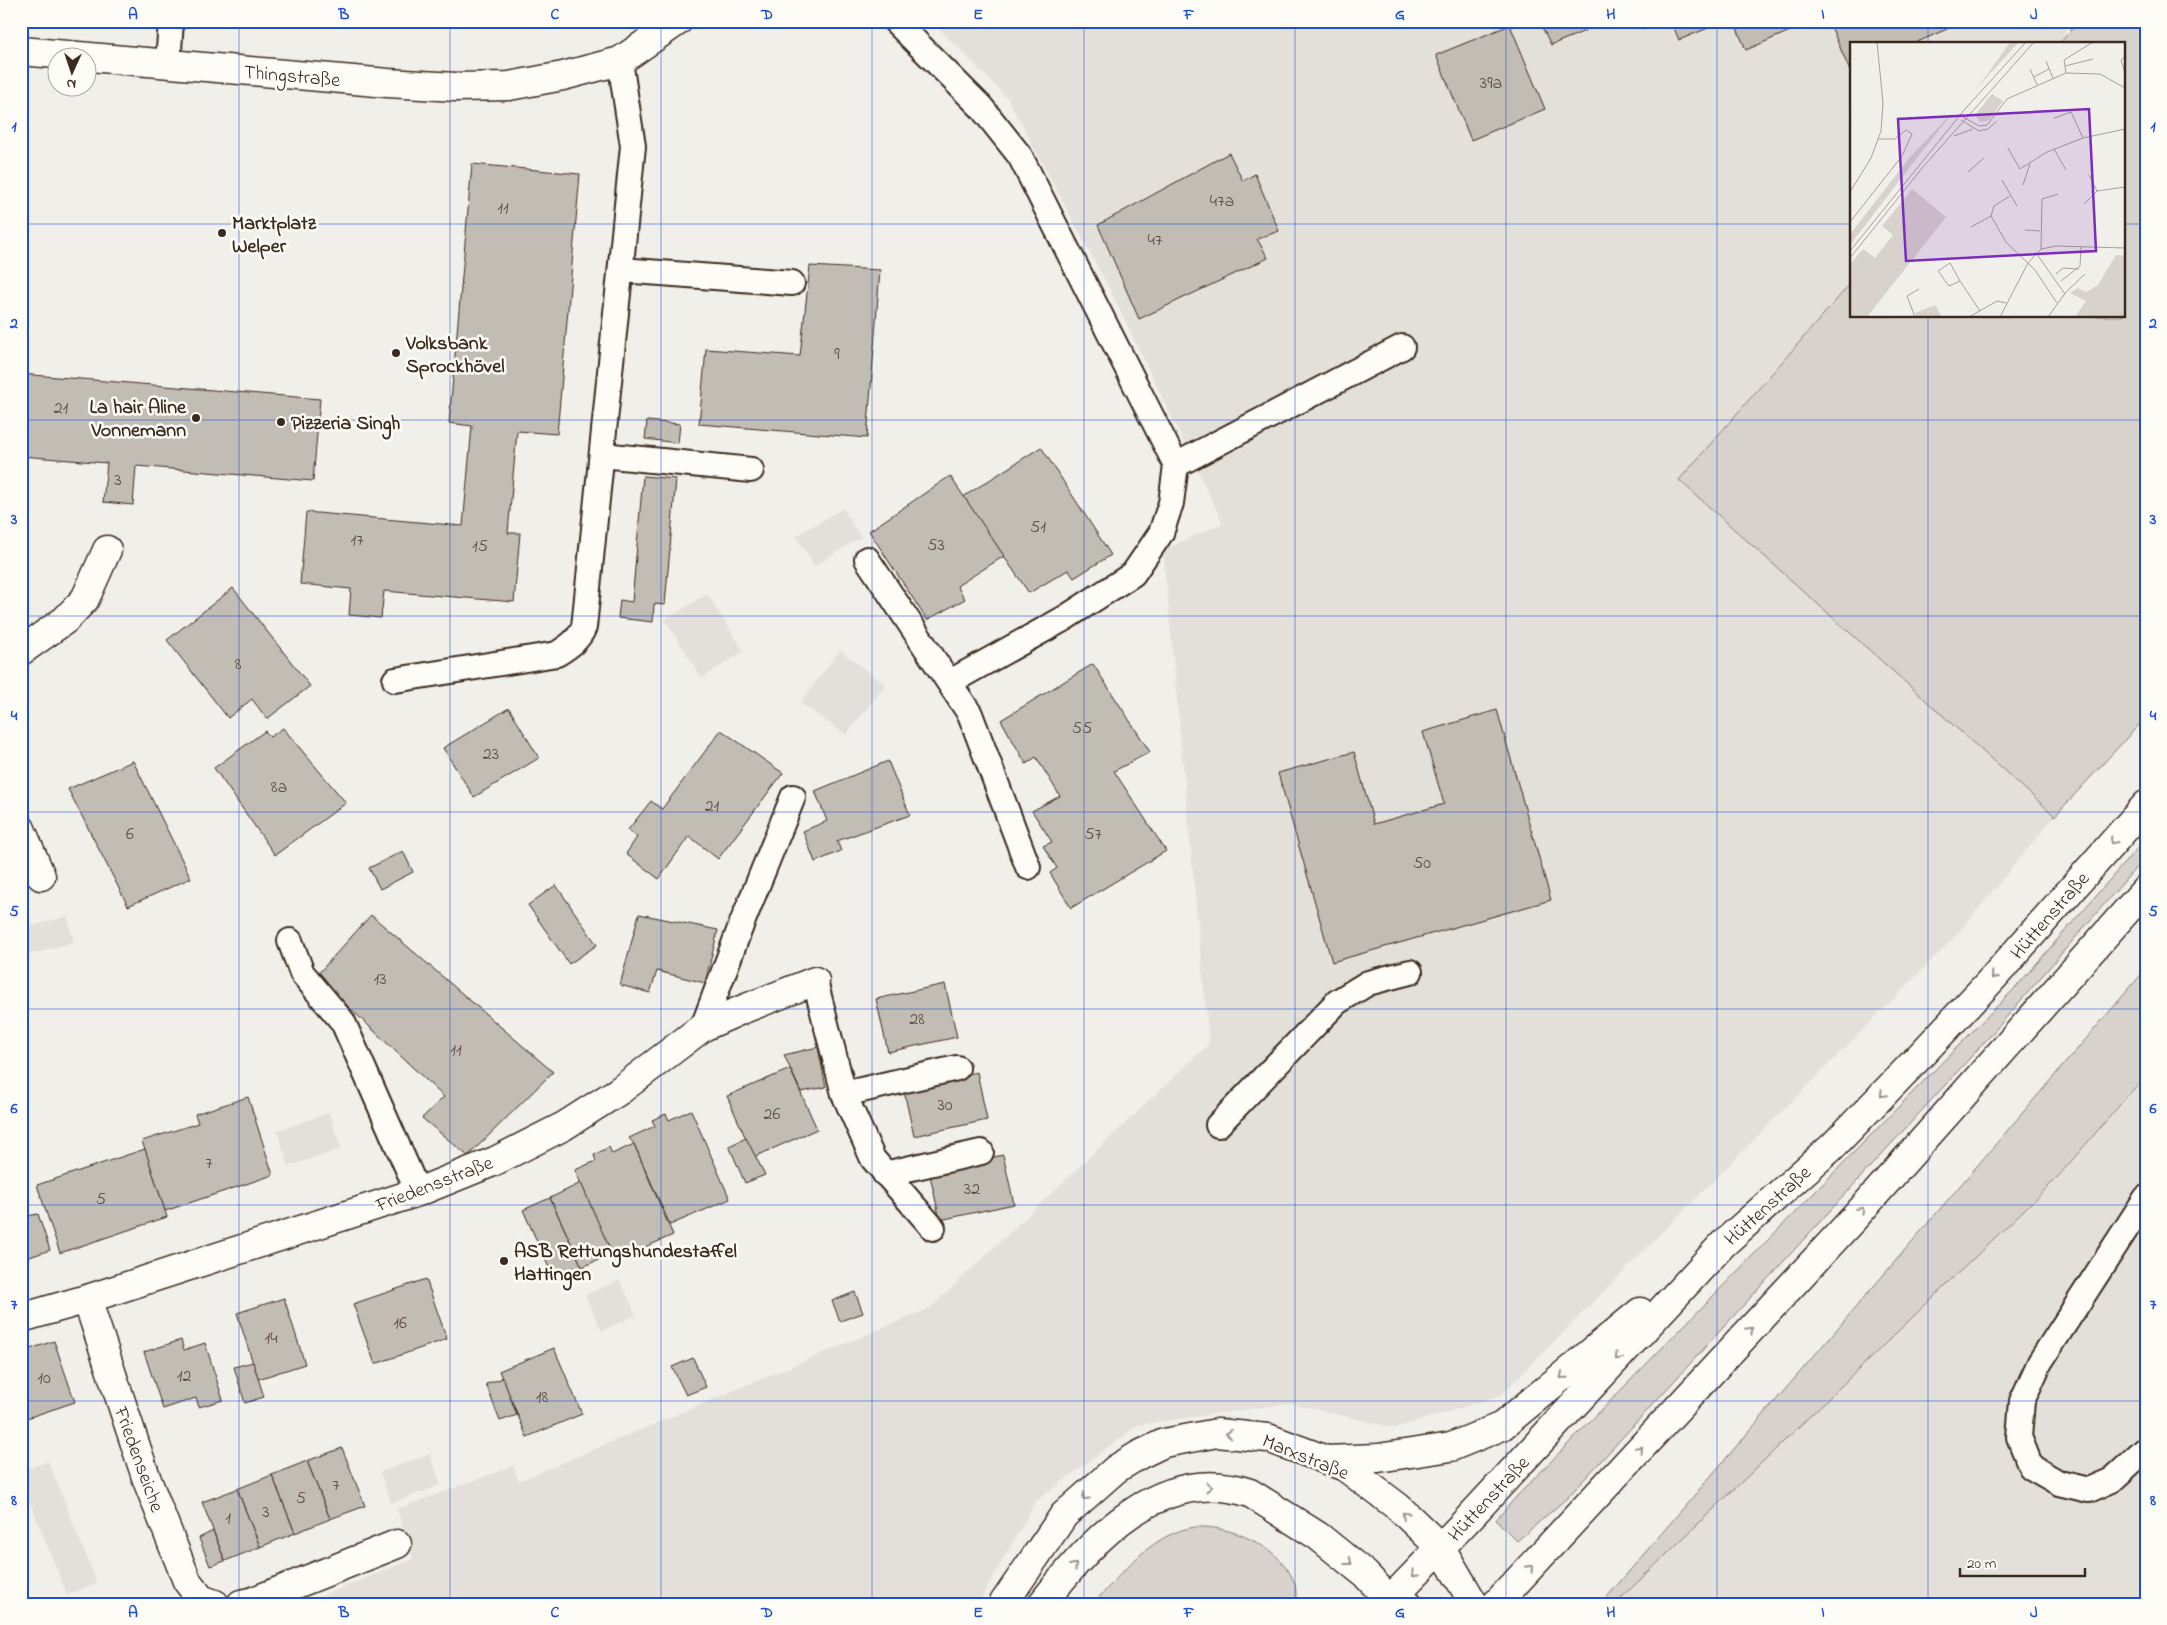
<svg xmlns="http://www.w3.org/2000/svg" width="2167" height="1625" font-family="'Indie Flower',sans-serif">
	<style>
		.built { fill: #e3e0da }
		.green { fill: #d7d2cc; stroke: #897e75 }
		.building { fill: #c1bcb4; stroke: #3b2a1e }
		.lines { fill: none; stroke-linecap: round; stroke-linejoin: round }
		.lane-casing { stroke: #3b2a1e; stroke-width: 28 }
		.street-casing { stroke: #3b2a1e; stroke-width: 31 }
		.secondary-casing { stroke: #3b2a1e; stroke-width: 31 }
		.primary-casing { stroke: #3b2a1e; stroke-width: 31 }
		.lane { stroke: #fdfcf7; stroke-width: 24 }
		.street { stroke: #fdfcf7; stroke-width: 28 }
		.secondary { stroke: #fdfcf7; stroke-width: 28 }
		.primary { stroke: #fdfcf7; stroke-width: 28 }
		.oneway { stroke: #9c938a }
		.grid { fill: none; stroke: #1d4ed8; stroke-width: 1; stroke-opacity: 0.55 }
		.poi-dot { fill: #3b2a1e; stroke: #fdfcf7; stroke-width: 2 }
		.labels { text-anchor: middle; stroke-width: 5; stroke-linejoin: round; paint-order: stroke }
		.number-label { font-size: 18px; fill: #5c4e44 }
		.street-label { font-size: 20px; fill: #3b2a1e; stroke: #fdfcf7 }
		.poi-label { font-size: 20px; font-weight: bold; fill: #3b2a1e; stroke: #fdfcf7; text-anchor: start }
		.inset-road { fill: none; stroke: #a8a098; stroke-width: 1 }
		.view { fill: #7b2cbf; fill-opacity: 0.15; stroke: #7b2cbf; stroke-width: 2.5 }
		.inset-edge { fill: none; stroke: #3b2a1e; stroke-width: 2.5 }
		.neatline { fill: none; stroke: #1d4ed8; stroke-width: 2 }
		.grid-label { font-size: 16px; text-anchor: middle; font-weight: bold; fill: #1d4ed8 }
	</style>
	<rect width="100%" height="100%" fill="#f1efea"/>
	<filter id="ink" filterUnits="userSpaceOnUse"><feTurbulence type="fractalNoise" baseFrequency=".02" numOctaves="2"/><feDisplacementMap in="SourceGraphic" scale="10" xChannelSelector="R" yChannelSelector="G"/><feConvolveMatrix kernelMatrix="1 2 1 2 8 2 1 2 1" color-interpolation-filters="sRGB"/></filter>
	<g filter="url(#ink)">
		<!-- built -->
		<g class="built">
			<polygon points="932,21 2062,21 2067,34 2059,44 1851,44 1851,283 1679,480 2055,816 1954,938 1500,1396 1395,1428 1290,1403 1138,1425 1036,1501 978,1604 302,1604 413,1559 397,1509 513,1466 519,1481 930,1308 1209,1044 1163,550 1223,523 1111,292 1008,99"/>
			<polygon points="843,508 861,537 814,566 796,536"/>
			<polygon points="707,594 744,651 702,678 665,620"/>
			<polygon points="840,650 886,685 846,735 800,703"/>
			<polygon points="67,916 74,942 21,957 21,929"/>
			<polygon points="2146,1077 2146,1604 1615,1604 2056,1180"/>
			<polygon points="329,1113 341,1149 289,1166 277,1131"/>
			<polygon points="620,1280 636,1315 602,1331 585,1295"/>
			<polygon points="430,1454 441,1485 391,1503 380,1472"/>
			<polygon points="48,1461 97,1583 67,1595 21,1480 21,1471"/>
		</g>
		<!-- green -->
		<g class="green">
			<polygon points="2079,21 2146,21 2146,717 2055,816 1679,480 1851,283 1851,316 2123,316 2123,44 2059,44"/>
			<polygon points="2146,838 2146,856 1990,1036 1567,1498 1517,1541 1496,1520 1517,1496 2017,986"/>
			<polygon points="2146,969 2146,1075 2055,1180 1615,1604 1601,1604"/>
			<path d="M 1195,1527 C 1229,1525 1277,1545 1292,1577 C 1297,1586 1296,1594 1296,1604 L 1093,1604 C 1121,1574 1152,1533 1195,1527 Z"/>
		</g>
		<!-- building -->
		<g class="building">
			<polygon points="1539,21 1580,21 1585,31 1551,45"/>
			<polygon points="1640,21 1661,21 1643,29"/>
			<polygon points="1671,21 1725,21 1679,40"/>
			<polygon points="1734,21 1813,21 1746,50"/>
			<polygon points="1834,21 1944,21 1947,29 1913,44 1851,44 1850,71 1830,24"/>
			<polygon points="1510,25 1545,109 1471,140 1436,55"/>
			<polygon points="1229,153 1243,181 1255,174 1279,231 1257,239 1268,258 1139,319 1098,225"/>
			<polygon points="472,164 580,174 557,434 517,431 508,533 520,533 514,602 384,591 381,618 349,615 351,589 300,584 306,512 463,526 472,426 449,423"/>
			<polygon points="810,266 880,270 867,438 699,424 706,349 800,356"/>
			<polygon points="21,374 320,399 313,481 136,466 133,505 103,502 107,463 21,456"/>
			<polygon points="647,421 680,424 678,443 645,439"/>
			<polygon points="1041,447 1111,555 1074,578 1068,570 1029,593 963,497"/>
			<polygon points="643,476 676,479 665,605 654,604 653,622 618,618 620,600 632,602"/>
			<polygon points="950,476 1004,556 957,586 965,599 927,620 869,531"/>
			<polygon points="21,577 25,578 23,597 21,597"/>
			<polygon points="233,588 310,686 267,719 252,699 228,718 167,640"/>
			<polygon points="1093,664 1150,752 1114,771 1166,851 1071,908 1050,873 1057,868 1043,846 1052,842 1032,811 1060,796 1036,757 1026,764 1001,720"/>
			<polygon points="509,708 539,758 474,797 443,748"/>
			<polygon points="1497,710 1551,900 1332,962 1278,773 1354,752 1374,824 1444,804 1423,732"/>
			<polygon points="283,728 346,803 275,855 214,768 265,731 270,737"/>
			<polygon points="721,730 783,773 718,859 689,836 659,879 626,854 637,837 628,830 651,801 662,809"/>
			<polygon points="133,761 191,878 128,906 68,789"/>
			<polygon points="888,761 910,815 837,841 841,851 815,862 803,831 827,821 815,791"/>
			<polygon points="403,851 413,872 380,889 369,868"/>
			<polygon points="556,885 597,945 569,964 528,905"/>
			<polygon points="639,914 718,930 705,983 657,971 650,993 620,985"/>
			<polygon points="371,915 553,1072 468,1156 422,1118 444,1097 316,976"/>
			<polygon points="945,984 957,1037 888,1052 876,999"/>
			<polygon points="818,1047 826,1087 801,1092 784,1055"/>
			<polygon points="790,1069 817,1129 754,1157 727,1096"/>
			<polygon points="977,1072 987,1120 914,1136 903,1087"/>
			<polygon points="248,1097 273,1175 165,1211 142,1141 198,1123 195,1114"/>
			<polygon points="691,1110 730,1199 670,1225 634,1144 629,1138 655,1126 652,1120 666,1114 669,1120"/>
			<polygon points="746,1138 765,1175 745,1183 729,1146"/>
			<polygon points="634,1144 673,1235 614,1261 575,1170 596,1161 594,1155 609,1147 612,1154"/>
			<polygon points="145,1149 167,1217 60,1253 37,1185"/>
			<polygon points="1003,1155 1014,1204 940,1220 929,1171"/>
			<polygon points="581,1183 612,1254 582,1267 550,1198"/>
			<polygon points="550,1198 582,1267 554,1279 523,1210"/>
			<polygon points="38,1214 50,1250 21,1260 21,1217"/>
			<polygon points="426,1279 447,1339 375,1364 353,1304"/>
			<polygon points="855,1292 863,1313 840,1321 832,1301"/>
			<polygon points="284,1298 305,1364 258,1379 237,1313"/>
			<polygon points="181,1340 184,1350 205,1343 223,1400 199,1407 196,1398 163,1409 144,1352"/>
			<polygon points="54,1341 75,1402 21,1420 21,1352"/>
			<polygon points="554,1348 582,1414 527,1437 499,1371"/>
			<polygon points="693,1358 706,1387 686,1395 672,1367"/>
			<polygon points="253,1362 264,1397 245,1403 234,1367"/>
			<polygon points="503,1378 517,1415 500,1421 486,1384"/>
			<polygon points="342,1448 365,1506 330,1519 307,1461"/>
			<polygon points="307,1461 330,1519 295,1533 272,1475"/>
			<polygon points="272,1475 295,1533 260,1547 237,1489"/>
			<polygon points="237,1489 260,1547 225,1561 202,1502"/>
			<polygon points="213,1531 225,1561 210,1566 199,1538"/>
		</g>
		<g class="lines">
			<!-- lane casing -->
			<g class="lane-casing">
				<g id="lane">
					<polyline points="895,21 981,107 1020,156 1176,465 1171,503 1161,533 1133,574 1065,618 950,682"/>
					<polyline points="168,64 171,21"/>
					<polyline points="621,270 792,283"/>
					<polyline points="602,455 751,470"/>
					<polyline points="1176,465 1402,347"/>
					<polyline points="867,559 970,714 1028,867"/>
					<path d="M 395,680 L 557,654 C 568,647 579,640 584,627 L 633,146 L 620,61"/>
					<polyline points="290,941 302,973 343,1022 418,1192"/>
					<polyline points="815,981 844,1094 873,1159 933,1228"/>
					<polyline points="703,1027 742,923 793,797"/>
					<polyline points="844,1094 957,1068"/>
					<polyline points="1218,1125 1337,1002 1368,983 1410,972"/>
					<polyline points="885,1174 981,1152"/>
					<polyline points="2146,1198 2040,1362 2022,1401 2019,1437 2031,1467 2059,1483 2089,1490 2112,1480 2146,1449"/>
				</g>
			</g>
			<!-- street casing -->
			<g class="street-casing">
				<g id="street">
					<polyline points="21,51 388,83 456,87 509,86 563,76 620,61 678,21"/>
					<polyline points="21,651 65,620 85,599 107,550"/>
					<polyline points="21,829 41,876"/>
					<polyline points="87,1299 147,1480 187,1581 201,1599 215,1604"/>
					<polyline points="21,1318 87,1299 418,1192 495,1161 564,1126 619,1091 703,1027 741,1010 815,981"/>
					<polyline points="241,1604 251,1602 397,1544"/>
				</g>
			</g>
			<!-- secondary casing -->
			<g class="secondary-casing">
				<g id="secondary">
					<polyline points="1003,1604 1064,1515 1116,1469 1139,1455 1164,1443 1217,1433 1268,1438 1345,1467 1398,1507 1441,1548 1474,1604"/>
					<path d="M 1042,1604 C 1091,1540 1161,1463 1250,1493 L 1318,1536 L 1365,1574 L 1390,1600 L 1408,1604"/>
				</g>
			</g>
			<!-- primary casing -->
			<g class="primary-casing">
				<g id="primary">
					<polyline points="1326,1460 1378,1458 1451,1447 1502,1426 1640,1312"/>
					<polyline points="1386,1604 1469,1518 1723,1244 1833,1146 1920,1056 1994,977 2146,805"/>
					<polyline points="1496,1604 1855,1217 2146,889"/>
				</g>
			</g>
			<!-- lane -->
			<use href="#lane" class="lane"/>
			<!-- street -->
			<use href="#street" class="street"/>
			<!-- secondary -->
			<use href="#secondary" class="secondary"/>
			<!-- primary -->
			<use href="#primary" class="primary"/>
		</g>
		<!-- one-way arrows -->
		<defs><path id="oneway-chevron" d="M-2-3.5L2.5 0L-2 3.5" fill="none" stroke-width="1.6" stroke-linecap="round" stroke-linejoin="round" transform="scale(1.25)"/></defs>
		<g class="oneway">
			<use href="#oneway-chevron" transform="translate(2113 841) rotate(131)"/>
			<use href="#oneway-chevron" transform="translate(1994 976) rotate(132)"/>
			<use href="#oneway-chevron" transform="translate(1883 1094) rotate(134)"/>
			<use href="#oneway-chevron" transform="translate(1861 1210) rotate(-48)"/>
			<use href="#oneway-chevron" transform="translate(1750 1330) rotate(-47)"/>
			<use href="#oneway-chevron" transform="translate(1618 1357) rotate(133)"/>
			<use href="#oneway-chevron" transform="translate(1563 1376) rotate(140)"/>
			<use href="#oneway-chevron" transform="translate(1229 1434) rotate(-177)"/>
			<use href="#oneway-chevron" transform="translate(1640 1449) rotate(-47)"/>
			<use href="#oneway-chevron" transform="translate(1209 1487) rotate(1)"/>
			<use href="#oneway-chevron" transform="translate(1085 1497) rotate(138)"/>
			<use href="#oneway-chevron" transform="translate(1405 1515) rotate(-137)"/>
			<use href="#oneway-chevron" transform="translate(1349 1562) rotate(38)"/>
			<use href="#oneway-chevron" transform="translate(1074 1566) rotate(-48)"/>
			<use href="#oneway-chevron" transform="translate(1530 1568) rotate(-47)"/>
			<use href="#oneway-chevron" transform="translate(1415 1574) rotate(135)"/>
		</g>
	</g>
	<!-- grid -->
	<path class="grid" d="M 239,21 L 239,1604M 450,21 L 450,1604M 661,21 L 661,1604M 872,21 L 872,1604M 1084,21 L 1084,1604M 1295,21 L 1295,1604M 1506,21 L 1506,1604M 1717,21 L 1717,1604M 1928,21 L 1928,44M 21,224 L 1851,224M 2123,224 L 2146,224M 1928,316 L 1928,1604M 21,420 L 2146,420M 21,616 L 2146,616M 21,812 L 2146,812M 21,1009 L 2146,1009M 21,1205 L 2146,1205M 21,1401 L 2146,1401"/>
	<!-- markers -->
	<g class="poi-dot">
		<circle cx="222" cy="233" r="5"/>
		<circle cx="396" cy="353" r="5"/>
		<circle cx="196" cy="418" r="5"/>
		<circle cx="281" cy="422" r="5"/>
		<circle cx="504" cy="1261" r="5"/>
	</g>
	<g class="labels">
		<!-- number labels -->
		<g class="number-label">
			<text x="1491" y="88">39a</text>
			<text x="1222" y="206">47a</text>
			<text x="503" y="213">11</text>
			<text x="1155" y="245">47</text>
			<text x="837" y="359">9</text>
			<text x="61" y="413">21</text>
			<text x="118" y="485">3</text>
			<text x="1038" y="532">51</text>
			<text x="357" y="545">17</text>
			<text x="936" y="550">53</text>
			<text x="480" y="551">15</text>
			<text x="238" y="669">8</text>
			<text x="1082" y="733">55</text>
			<text x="491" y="759">23</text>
			<text x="279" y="792">8a</text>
			<text x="712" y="811">21</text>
			<text x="130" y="839">6</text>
			<text x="1093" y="839">57</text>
			<text x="1422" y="868">50</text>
			<text x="380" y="984">13</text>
			<text x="917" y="1024">28</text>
			<text x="456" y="1055">11</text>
			<text x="945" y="1110">30</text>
			<text x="772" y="1119">26</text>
			<text x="209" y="1168">7</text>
			<text x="972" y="1194">32</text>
			<text x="101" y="1204">5</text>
			<text x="400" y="1328">16</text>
			<text x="271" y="1343">14</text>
			<text x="184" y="1381">12</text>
			<text x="44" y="1383">10</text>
			<text x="542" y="1402">18</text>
			<text x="336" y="1490">7</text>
			<text x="301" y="1503">5</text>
			<text x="266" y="1517">3</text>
			<text x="228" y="1523">1</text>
		</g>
		<!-- street labels -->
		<g class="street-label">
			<text transform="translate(292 75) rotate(5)" y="7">Thingstraße</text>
			<text transform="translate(2049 915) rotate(-49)" y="7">Hüttenstraße</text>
			<text transform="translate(434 1183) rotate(-21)" y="7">Friedensstraße</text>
			<text transform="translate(1767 1205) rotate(-42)" y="7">Hüttenstraße</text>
			<text transform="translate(1306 1456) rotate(22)" y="7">Marxstraße</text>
			<text transform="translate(140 1459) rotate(70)" y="7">Friedenseiche</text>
			<text transform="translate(1488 1498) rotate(-47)" y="7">Hüttenstraße</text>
		</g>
		<!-- poi labels -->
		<g class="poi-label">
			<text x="232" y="229">Marktplatz<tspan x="232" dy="23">Welper</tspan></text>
			<text x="406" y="349">Volksbank<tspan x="406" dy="23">Sprockhövel</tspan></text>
			<text x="186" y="413" text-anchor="end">La hair Aline<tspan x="186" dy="23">Vonnemann</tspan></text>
			<text x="291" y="429">Pizzeria Singh</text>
			<text x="514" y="1257">ASB Rettungshundestaffel<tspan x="514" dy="23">Hattingen</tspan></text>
		</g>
	</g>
	<!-- overview -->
	<g transform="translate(1850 42)">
		<rect width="275" height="275" fill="#f1efea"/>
		<path d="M 160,0 L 169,0 L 125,48 L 139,30 ZM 142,52 L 153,59 L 139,78 L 130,80 L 125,73 ZM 104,69 L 66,117 L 0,203 L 0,192 L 8,182 L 60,115 ZM 62,147 L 96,175 L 17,275 L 0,275 L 0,222 L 13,207 L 25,216 L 43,193 L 32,184 ZM 266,213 L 275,214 L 275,275 L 225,275 L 236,259 L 220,251 L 228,246 L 236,250 L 248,243 ZM 85,263 L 92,275 L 67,275 L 65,271 Z" fill="#d7d2cc"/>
		<path class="inset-road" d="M 275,14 L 271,18 L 275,31M 196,19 L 203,36M 215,24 L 243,17M 180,27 L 187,43M 216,31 L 214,18 L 243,0M 184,35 L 199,27M 113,75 L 129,84 L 137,83 L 157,57 L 216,31 L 250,32 L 275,46M 204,76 L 221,70 L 233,96M 111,78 L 129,89 L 138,87 L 147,79M 104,94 L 123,87M 158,106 L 170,127 L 197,110 L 233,96 L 275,87M 204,107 L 216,128M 118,130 L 134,116M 239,133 L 247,149M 152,138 L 167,164M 173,143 L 180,122M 0,150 L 21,116 L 31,89 L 33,61 L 27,0M 160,154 L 144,164 L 141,174 L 156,200 L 185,228 L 207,261M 234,162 L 247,149 L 275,145M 0,180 L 52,114 L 62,92 L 56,88 L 45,97 L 28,97M 121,185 L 141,174M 175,188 L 190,189M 191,207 L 192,157 L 208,152M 0,209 L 115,67 L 176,0M 186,211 L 215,252M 0,216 L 73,125 L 184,0M 100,221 L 110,239 L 99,244 L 88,229 ZM 206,232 L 213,226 L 229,227M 110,239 L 130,269M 211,239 L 230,224 L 231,205M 65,275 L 57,254 L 69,247M 119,275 L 147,259 L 156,261M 150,275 L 178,221 L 191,207 L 206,204 L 275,206M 198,275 L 216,250 L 235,232"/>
		<path class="view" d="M 239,67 L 246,209 L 56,219 L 48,77 Z"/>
		<rect width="275" height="275" class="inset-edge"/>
	</g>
	<!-- margin -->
	<rect width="2167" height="1625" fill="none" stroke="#fdfcf7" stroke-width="55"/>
	<!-- north arrow -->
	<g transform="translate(72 72) rotate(183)"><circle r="24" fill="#fdfcf7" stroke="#afa8a0"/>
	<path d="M0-4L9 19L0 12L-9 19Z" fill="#3b2a1e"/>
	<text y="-8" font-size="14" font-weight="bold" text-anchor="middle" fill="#3b2a1e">N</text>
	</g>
	<!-- scale -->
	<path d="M1960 1568v8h125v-8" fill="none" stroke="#3b2a1e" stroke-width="2.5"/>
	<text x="1967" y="1568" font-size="15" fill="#3b2a1e" stroke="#fdfcf7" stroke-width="4" paint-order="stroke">20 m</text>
	<rect x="28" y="28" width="2112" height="1570" class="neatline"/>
	<g class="grid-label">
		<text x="133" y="19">A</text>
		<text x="344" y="19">B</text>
		<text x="555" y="19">C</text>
		<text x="767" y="19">D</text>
		<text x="978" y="19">E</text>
		<text x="1189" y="19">F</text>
		<text x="1400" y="19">G</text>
		<text x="1611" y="19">H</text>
		<text x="1823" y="19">I</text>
		<text x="2034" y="19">J</text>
		<text x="14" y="131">1</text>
		<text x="2153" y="131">1</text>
		<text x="14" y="328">2</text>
		<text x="2153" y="328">2</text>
		<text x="14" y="524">3</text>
		<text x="2153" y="524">3</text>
		<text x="14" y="720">4</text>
		<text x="2153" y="720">4</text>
		<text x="14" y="916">5</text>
		<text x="2153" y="916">5</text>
		<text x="14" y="1113">6</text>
		<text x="2153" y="1113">6</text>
		<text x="14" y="1309">7</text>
		<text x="2153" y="1309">7</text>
		<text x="14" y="1505">8</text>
		<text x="2153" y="1505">8</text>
		<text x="133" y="1617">A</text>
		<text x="344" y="1617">B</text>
		<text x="555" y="1617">C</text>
		<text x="767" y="1617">D</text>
		<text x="978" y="1617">E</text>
		<text x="1189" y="1617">F</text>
		<text x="1400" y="1617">G</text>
		<text x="1611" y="1617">H</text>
		<text x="1823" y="1617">I</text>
		<text x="2034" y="1617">J</text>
	</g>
</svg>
